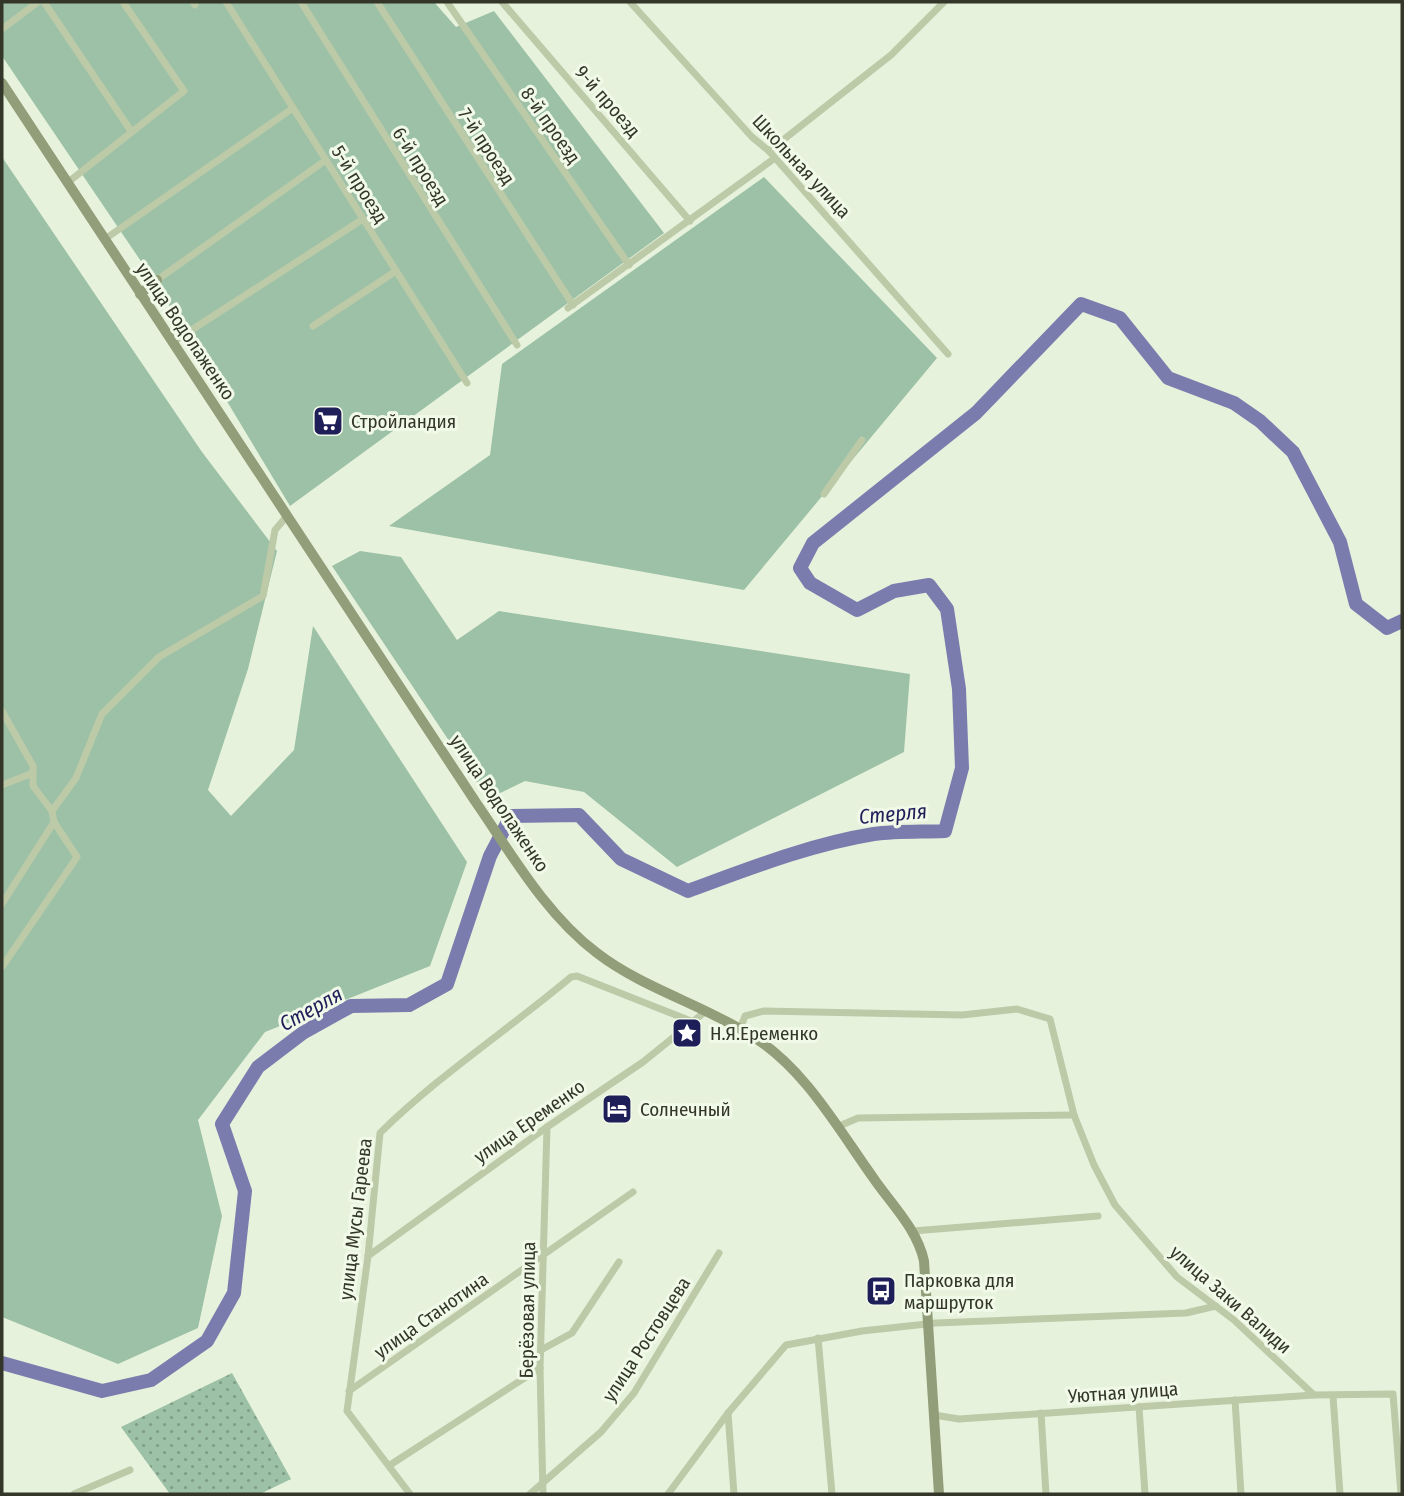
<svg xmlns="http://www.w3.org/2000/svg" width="1404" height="1496" font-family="'Fira Sans Condensed',sans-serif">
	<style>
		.grass { fill: url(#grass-dots) }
		.garden { fill: #9cc1a6 }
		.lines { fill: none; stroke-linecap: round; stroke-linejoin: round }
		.river { stroke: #7b7cae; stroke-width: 14 }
		.minor { stroke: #bccaa8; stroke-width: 7 }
		.secondary { stroke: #929d79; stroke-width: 10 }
		.labels { text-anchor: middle; stroke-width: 6; stroke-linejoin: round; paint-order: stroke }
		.street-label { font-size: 19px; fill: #333628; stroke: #f1f9e8 }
		.poi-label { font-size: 19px; fill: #333628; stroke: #f1f9e8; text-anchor: start }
		.water-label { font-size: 21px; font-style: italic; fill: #1e1e58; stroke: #f1f9e8 }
	</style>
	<defs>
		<pattern id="grass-dots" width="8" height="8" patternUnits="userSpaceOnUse" patternTransform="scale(1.75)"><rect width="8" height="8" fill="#9cc1a6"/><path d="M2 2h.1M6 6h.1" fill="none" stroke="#809e87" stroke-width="1.8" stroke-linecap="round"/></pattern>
	</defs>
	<rect width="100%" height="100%" fill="#e7f2dc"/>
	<!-- grass -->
	<polygon class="grass" points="232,1373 291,1479 260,1494 170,1494 121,1427"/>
	<!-- garden -->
	<g class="garden">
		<polygon points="2,2 434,2 456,27 494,11 664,233 290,506 155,282 2,56"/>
		<polygon points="2,157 202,452 277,551 248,669 208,790 231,816 294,750 313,626 467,862 430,966 265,1032 198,1120 222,1216 198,1328 118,1364 2,1317"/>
		<polygon points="764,177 937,358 744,590 389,526 490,455 502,364"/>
		<polygon points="360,551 401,557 457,640 499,611 910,674 904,752 677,867 584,792 525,781 488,799 332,566"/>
	</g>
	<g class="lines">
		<!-- river -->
		<path class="river" d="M 2,1363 L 102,1391 L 151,1380 L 207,1341 L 234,1293 L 245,1191 L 222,1124 L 258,1067 L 304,1032 L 351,1006 L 409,1005 L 447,984 L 490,856 L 511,816 L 579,815 L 621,859 L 688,891 C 748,869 811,844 874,834 C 897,831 922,832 945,831 L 962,768 L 959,689 L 947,609 L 929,585 L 894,591 L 857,610 L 810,583 L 800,568 L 813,543 L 976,413 L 1081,304 L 1120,318 L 1168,378 L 1234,403 L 1260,421 L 1293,452 L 1340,542 L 1356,604 L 1387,628 L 1402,621"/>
		<!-- minor -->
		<g class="minor">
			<polyline points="44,2 131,131"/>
			<polyline points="193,2 195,5"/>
			<polyline points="226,2 467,383"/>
			<polyline points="301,2 517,345"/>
			<polyline points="377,2 573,305"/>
			<polyline points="447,2 629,265"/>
			<polyline points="502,2 690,221"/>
			<polyline points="630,2 752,137 769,151 948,354"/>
			<polyline points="2,29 38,2"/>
			<polyline points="769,151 891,55 944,2"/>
			<polyline points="67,183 184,91 123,2"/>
			<polyline points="105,239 293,108"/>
			<polyline points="157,280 326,160"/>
			<polyline points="568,308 775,158"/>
			<polyline points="313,326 396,271"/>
			<polyline points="173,342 363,219"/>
			<polyline points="824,494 862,440"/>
			<polyline points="2,711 33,766 33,786 52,811 54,822 2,904"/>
			<polyline points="2,785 33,773"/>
			<polyline points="52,811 76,778 102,714 159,657 263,596 275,530 287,516"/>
			<polyline points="2,967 77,857 54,822"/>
			<polyline points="740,1029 745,1016 764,1011 962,1015 1017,1009 1050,1019 1074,1115 1094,1165 1115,1205 1177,1277 1234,1320 1314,1395 1393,1394 1401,1494"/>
			<polyline points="837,1127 858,1118 1074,1115"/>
			<polyline points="913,1231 1098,1216"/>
			<polyline points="368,1256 547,1127 643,1062 706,1011"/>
			<polyline points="818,1338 832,1494"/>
			<polyline points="541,1350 572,1333 619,1262"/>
			<polyline points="349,1391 633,1192"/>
			<polyline points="1333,1396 1340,1494"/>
			<polyline points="1235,1400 1241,1494"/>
			<polyline points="1139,1407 1145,1494"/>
			<polyline points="728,1413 734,1494"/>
			<polyline points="1041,1413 1046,1494"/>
			<polyline points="934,1415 959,1419 1314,1395"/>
			<polyline points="390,1465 540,1368"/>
			<polyline points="74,1494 130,1470"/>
			<path d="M 410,1494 L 347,1411 L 368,1256 L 380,1133 C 439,1075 508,1030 571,977 L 577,976 L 691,1021"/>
			<polyline points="530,1494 601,1432 634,1393 719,1253"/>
			<polyline points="543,1494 540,1368 547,1127"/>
			<polyline points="668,1494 728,1413 786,1345 862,1331 936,1323 1186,1313 1216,1306"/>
		</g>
		<!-- secondary -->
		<g class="secondary">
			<path d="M 2,83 L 475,801 C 511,853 546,915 597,953 C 644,989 702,1004 752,1036 C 804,1068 837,1127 872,1176 C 890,1203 917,1228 924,1261 L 939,1494"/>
			<polyline points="140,294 157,280"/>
		</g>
	</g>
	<!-- icons -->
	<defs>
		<g id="supermarket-square" transform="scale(1.575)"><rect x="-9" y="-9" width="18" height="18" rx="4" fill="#1e1e58" stroke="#f1f9e8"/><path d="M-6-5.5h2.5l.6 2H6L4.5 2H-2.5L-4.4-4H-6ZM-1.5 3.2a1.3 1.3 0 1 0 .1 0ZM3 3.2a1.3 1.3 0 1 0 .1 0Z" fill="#fff"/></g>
		<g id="sight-square" transform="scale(1.575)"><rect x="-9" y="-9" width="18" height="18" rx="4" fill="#1e1e58" stroke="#f1f9e8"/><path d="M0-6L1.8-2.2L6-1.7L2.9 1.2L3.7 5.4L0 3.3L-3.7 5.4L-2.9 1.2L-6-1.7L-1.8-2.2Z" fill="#fff"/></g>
		<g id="hotel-square" transform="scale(1.575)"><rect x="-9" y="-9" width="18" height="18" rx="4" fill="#1e1e58" stroke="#f1f9e8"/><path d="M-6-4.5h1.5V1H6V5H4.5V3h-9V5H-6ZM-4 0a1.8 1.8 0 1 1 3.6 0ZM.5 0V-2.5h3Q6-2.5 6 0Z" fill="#fff"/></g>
		<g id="bus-square" transform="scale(1.575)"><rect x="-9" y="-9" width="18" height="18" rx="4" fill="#1e1e58" stroke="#f1f9e8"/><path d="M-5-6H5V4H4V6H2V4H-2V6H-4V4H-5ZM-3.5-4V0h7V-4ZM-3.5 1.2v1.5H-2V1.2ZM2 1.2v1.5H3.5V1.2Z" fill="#fff"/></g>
	</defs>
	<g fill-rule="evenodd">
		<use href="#supermarket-square" x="328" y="421"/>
		<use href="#sight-square" x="687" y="1033"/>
		<use href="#hotel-square" x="617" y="1109"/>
		<use href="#bus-square" x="881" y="1291"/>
	</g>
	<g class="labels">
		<!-- street labels -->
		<g class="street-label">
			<text transform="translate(608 101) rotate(49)" y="7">9-й проезд</text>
			<text transform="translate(551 125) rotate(55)" y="7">8-й проезд</text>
			<text transform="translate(487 146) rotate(57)" y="7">7-й проезд</text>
			<text transform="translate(421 166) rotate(58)" y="7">6-й проезд</text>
			<text transform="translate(802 166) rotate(47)" y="7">Школьная улица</text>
			<text transform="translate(360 184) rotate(58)" y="7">5-й проезд</text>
			<text transform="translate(186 331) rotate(56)" y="7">улица Водолаженко</text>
			<text transform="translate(500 803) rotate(56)" y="7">улица Водолаженко</text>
			<text transform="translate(529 1121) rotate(-35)" y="7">улица Еременко</text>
			<text transform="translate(355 1219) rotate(-83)" y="7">улица Мусы Гареева</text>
			<text transform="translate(1231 1299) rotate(41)" y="7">улица Заки Валиди</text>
			<text transform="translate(527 1310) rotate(-89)" y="7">Берёзовая улица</text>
			<text transform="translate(431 1315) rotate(-35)" y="7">улица Станотина</text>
			<text transform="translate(646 1339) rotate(-57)" y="7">улица Ростовцева</text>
			<text transform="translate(1123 1392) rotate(-4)" y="7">Уютная улица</text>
		</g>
		<!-- poi labels -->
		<g class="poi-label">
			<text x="351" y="428">Стройландия</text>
			<text x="710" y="1040">Н.Я.Еременко</text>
			<text x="640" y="1116">Солнечный</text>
			<text x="904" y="1287">Парковка для<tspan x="904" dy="22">маршруток</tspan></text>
		</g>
		<!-- water labels -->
		<g class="water-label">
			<text transform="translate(893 814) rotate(-5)" y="7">Стерля</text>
			<text transform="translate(311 1009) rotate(-29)" y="7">Стерля</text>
		</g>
	</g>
	<!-- border -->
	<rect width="1404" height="1496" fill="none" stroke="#333628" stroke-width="7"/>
</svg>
